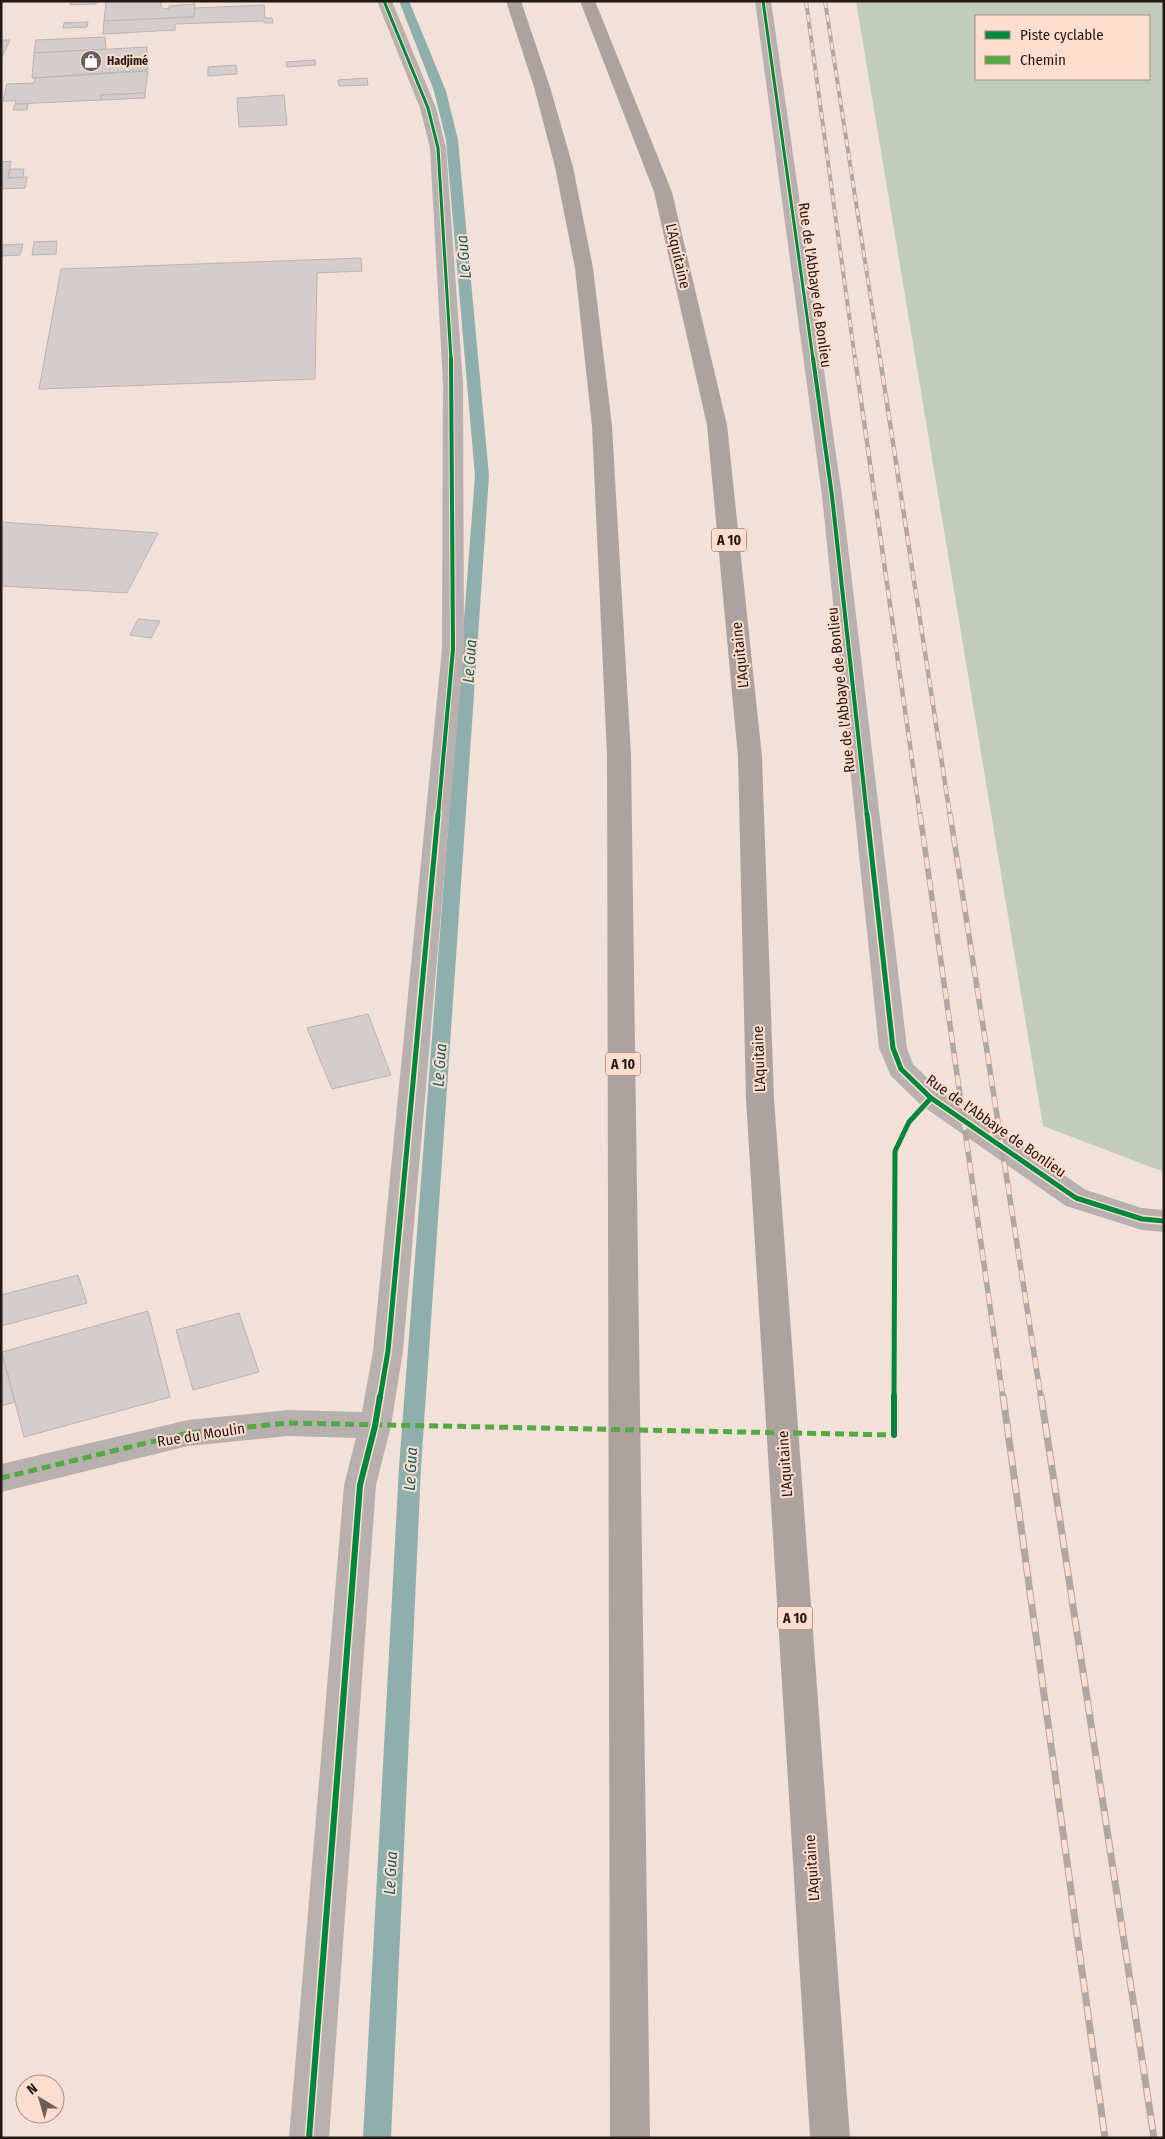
<svg xmlns="http://www.w3.org/2000/svg" width="1165" height="2139" font-family="'Fira Sans Condensed',sans-serif">
	<style>
		.green { fill: #c1cdba; fill-rule: evenodd }
		.lines { fill: none; stroke-linecap: round; stroke-linejoin: round }
		.stream { fill: #8fafad; fill-rule: evenodd }
		.building { fill: #d5cccd; stroke: #bcb2b3 }
		.minor { fill: #b8b0ae; fill-rule: evenodd }
		.motorway { fill: #aea29f; fill-rule: evenodd }
		.rail-far3-casing { stroke: #b1a7a2; stroke-width: 4 }
		.rail-far2-casing { stroke: #b1a7a2; stroke-width: 4.5 }
		.rail-far1-casing { stroke: #b1a7a2; stroke-width: 5.5 }
		.rail-casing { stroke: #b1a7a2; stroke-width: 7 }
		.rail-far3 { stroke: #fdddce; stroke-width: 2.5; stroke-dasharray: 7; stroke-linecap: butt }
		.rail-far2 { stroke: #fdddce; stroke-width: 3; stroke-dasharray: 9; stroke-linecap: butt }
		.rail-far1 { stroke: #fdddce; stroke-width: 4; stroke-dasharray: 11; stroke-linecap: butt }
		.rail { stroke: #fdddce; stroke-width: 5; stroke-dasharray: 14; stroke-linecap: butt }
		.quiet { stroke: #53a942; stroke-width: 5; stroke-dasharray: 9 5; stroke-linecap: butt }
		.cycleway-far3-casing { stroke: #fdddce; stroke-width: 5 }
		.cycleway-far2-casing { stroke: #fdddce; stroke-width: 6 }
		.cycleway-far1-casing { stroke: #fdddce; stroke-width: 8 }
		.cycleway-casing { stroke: #fdddce; stroke-width: 9 }
		.cycleway-far3 { stroke: #00873e; stroke-width: 3 }
		.cycleway-far2 { stroke: #00873e; stroke-width: 4 }
		.cycleway-far1 { stroke: #00873e; stroke-width: 5 }
		.cycleway { stroke: #00873e; stroke-width: 6 }
		.labels { text-anchor: middle; stroke-width: 4; stroke-linejoin: round; paint-order: stroke }
		.far-poi-label { font-size: 12px; font-weight: bold; fill: #231812; stroke: #fdddce; text-anchor: start }
		.shield { fill: #fdddce; stroke: #64534a; stroke-width: 1 }
		.shield-label { font-size: 14px; font-weight: bold; fill: #231812 }
		.street-label { font-size: 15px; fill: #231812; stroke: #fdddce }
		.water-label { font-size: 16px; font-style: italic; fill: #166162; stroke: #fdddce }
	</style>
	<rect width="100%" height="100%" fill="#f2e1d8"/>
	<!-- green -->
	<path class="green" d="M 856,1 L 1164,1 L 1164,1172 L 1043,1126 ZM 976,16 L 1149,16 L 1149,79 L 976,79 Z"/>
	<g class="lines">
		<!-- stream -->
		<polygon class="stream" points="399,1 409,1 446,91 458,140 489,476 421,1467 391,2138 363,2138 399,1467 475,476 446,140 434,91"/>
	</g>
	<!-- building -->
	<g class="building">
		<polygon points="71,1 97,1 96,4 70,5"/>
		<polygon points="106,1 161,1 161,8 169,9 169,6 195,4 194,17 104,21"/>
		<polygon points="264,5 265,18 272,18 273,23 264,23 264,21 175,24 175,30 103,34 104,21 194,17 195,8"/>
		<polygon points="88,22 87,27 63,28 64,23"/>
		<polygon points="105,37 106,49 34,53 36,40"/>
		<polygon points="1,40 10,40 2,57 1,57"/>
		<polygon points="147,47 148,70 32,78 34,53"/>
		<polygon points="315,60 316,65 287,67 286,62"/>
		<polygon points="236,65 237,74 208,76 208,67"/>
		<polygon points="148,71 145,93 101,95 101,100 15,104 16,101 3,101 7,84 34,83 35,78"/>
		<polygon points="367,78 368,85 339,86 338,80"/>
		<polygon points="145,93 145,98 101,100 101,95"/>
		<polygon points="284,95 287,125 239,127 237,98"/>
		<polygon points="15,104 28,104 27,110 13,110"/>
		<polygon points="11,161 8,178 27,177 25,188 1,189 1,162"/>
		<polygon points="10,169 24,169 23,177 8,178"/>
		<polygon points="57,241 56,254 32,255 34,242"/>
		<polygon points="23,244 20,255 1,256 1,245"/>
		<polygon points="361,258 362,271 317,273 315,379 39,389 61,269"/>
		<polygon points="1,522 158,533 127,593 1,586"/>
		<polygon points="138,619 160,621 151,638 130,635"/>
		<polygon points="368,1014 391,1075 332,1089 307,1028"/>
		<polygon points="78,1275 87,1303 1,1326 1,1295"/>
		<polygon points="148,1311 170,1397 24,1437 2,1352"/>
		<polygon points="239,1313 259,1372 193,1390 176,1330"/>
		<polygon points="1,1350 15,1402 1,1406"/>
	</g>
	<g class="lines">
		<!-- minor -->
		<g class="minor">
			<polygon points="377,1 392,1 436,108 446,148 463,383 464,649 403,1351 391,1426 376,1485 329,2138 289,2138 344,1485 356,1438 288,1436 188,1446 1,1492 1,1464 188,1420 288,1410 362,1412 373,1351 442,649 443,383 430,148 420,108"/>
			<polygon points="755,1 771,1 842,496 907,1048 913,1064 941,1091 1086,1190 1142,1208 1164,1210 1164,1232 1142,1230 1066,1206 921,1105 891,1076 879,1048 822,496"/>
		</g>
		<!-- motorway -->
		<g class="motorway">
			<polygon points="506,1 521,1 550,87 573,167 593,268 612,426 631,755 650,2138 610,2138 607,755 592,426 575,268 555,167 534,87"/>
			<polygon points="580,1 595,1 672,192 727,425 762,757 774,1099 850,2138 810,2138 746,1099 738,757 707,425 654,192"/>
		</g>
		<!-- rail-far3 casing -->
		<g class="rail-far3-casing">
			<g id="rail-far3">
				<polyline points="806,1 855,359"/>
				<polyline points="825,1 880,359"/>
			</g>
		</g>
		<!-- rail-far2 casing -->
		<g class="rail-far2-casing">
			<g id="rail-far2">
				<polyline points="855,358 920,816"/>
				<polyline points="880,358 950,816"/>
			</g>
		</g>
		<!-- rail-far1 casing -->
		<g class="rail-far1-casing">
			<g id="rail-far1">
				<polyline points="920,814 1003,1398"/>
				<polyline points="950,814 1041,1398"/>
			</g>
		</g>
		<!-- rail casing -->
		<g class="rail-casing">
			<g id="rail">
				<polyline points="1003,1396 1105,2138"/>
				<polyline points="1041,1396 1154,2138"/>
			</g>
		</g>
		<!-- rail-far3 -->
		<use href="#rail-far3" class="rail-far3"/>
		<!-- rail-far2 -->
		<use href="#rail-far2" class="rail-far2"/>
		<!-- rail-far1 -->
		<use href="#rail-far1" class="rail-far1"/>
		<!-- rail -->
		<use href="#rail" class="rail"/>
		<!-- quiet -->
		<polyline class="quiet" points="1,1478 188,1433 288,1423 894,1435 894,1431"/>
		<!-- cycleway-far3 casing -->
		<g class="cycleway-far3-casing">
			<g id="cycleway-far3">
				<polyline points="384,1 428,108 438,148 451,359"/>
				<polyline points="763,1 813,359"/>
			</g>
		</g>
		<!-- cycleway-far2 casing -->
		<g class="cycleway-far2-casing">
			<g id="cycleway-far2">
				<polyline points="813,358 832,496 867,816"/>
				<polyline points="438,816 453,649 451,358"/>
			</g>
		</g>
		<!-- cycleway-far1 casing -->
		<g class="cycleway-far1-casing">
			<g id="cycleway-far1">
				<polyline points="867,814 893,1048 901,1069 931,1098 1076,1198 1142,1219 1164,1221"/>
				<polyline points="380,1398 388,1351 438,814"/>
				<polyline points="894,1398 895,1151 909,1122 931,1098"/>
			</g>
		</g>
		<!-- cycleway casing -->
		<g class="cycleway-casing">
			<g id="cycleway">
				<polyline points="894,1435 894,1396"/>
				<polyline points="309,2138 360,1485 375,1426 380,1396"/>
			</g>
		</g>
		<!-- cycleway-far3 -->
		<use href="#cycleway-far3" class="cycleway-far3"/>
		<!-- cycleway-far2 -->
		<use href="#cycleway-far2" class="cycleway-far2"/>
		<!-- cycleway-far1 -->
		<use href="#cycleway-far1" class="cycleway-far1"/>
		<!-- cycleway -->
		<use href="#cycleway" class="cycleway"/>
	</g>
	<!-- icons -->
	<defs>
		<g id="shop-disc" transform="scale(1.125)"><circle r="9.5" fill="#6b5e57" stroke="#fdddce"/><path d="M-5-2.5h2.3a2.7 3.5 0 0 1 5.4 0H5L5.5 6h-11ZM-1.5-2.5h3a1.5 2.3 0 0 0-3 0Z" fill="#fff"/></g>
	</defs>
	<g fill-rule="evenodd">
		<use href="#shop-disc" x="91" y="61"/>
	</g>
	<g class="labels">
		<!-- far-poi labels -->
		<g class="far-poi-label">
			<text x="107" y="65">Hadjimé</text>
		</g>
		<!-- shield labels -->
		<g class="shield">
			<rect x="711.5" y="528.5" width="35" height="23" rx="4"/>
			<rect x="605.5" y="1052.5" width="35" height="23" rx="4"/>
			<rect x="777.5" y="1606.5" width="35" height="23" rx="4"/>
		</g>
		<g class="shield-label">
			<text x="729" y="545">A 10</text>
			<text x="623" y="1069">A 10</text>
			<text x="795" y="1623">A 10</text>
		</g>
		<!-- street labels -->
		<g class="street-label">
			<text transform="translate(678 256) rotate(77)" y="5">L'Aquitaine</text>
			<text transform="translate(815 285) rotate(82)" y="5">Rue de l'Abbaye de Bonlieu</text>
			<text transform="translate(740 655) rotate(-96)" y="5">L'Aquitaine</text>
			<text transform="translate(841 690) rotate(-96)" y="5">Rue de l'Abbaye de Bonlieu</text>
			<text transform="translate(759 1059) rotate(-92)" y="5">L'Aquitaine</text>
			<text transform="translate(996 1126) rotate(35)" y="5">Rue de l'Abbaye de Bonlieu</text>
			<text transform="translate(201 1435) rotate(-9)" y="5">Rue du Moulin</text>
			<text transform="translate(785 1464) rotate(-94)" y="5">L'Aquitaine</text>
			<text transform="translate(812 1868) rotate(-94)" y="5">L'Aquitaine</text>
		</g>
		<!-- water labels -->
		<g class="water-label">
			<text transform="translate(463 257) rotate(-95)" y="6">Le Gua</text>
			<text transform="translate(469 661) rotate(-86)" y="6">Le Gua</text>
			<text transform="translate(439 1065) rotate(-86)" y="6">Le Gua</text>
			<text transform="translate(410 1469) rotate(-87)" y="6">Le Gua</text>
			<text transform="translate(390 1873) rotate(-87)" y="6">Le Gua</text>
		</g>
	</g>
	<!-- border -->
	<rect width="1165" height="2139" fill="none" stroke="#231812" stroke-width="5"/>
	<!-- legend -->
	<rect x="975" y="15" width="175" height="65" fill="#fdddce" stroke="#a68e83"/>
	<rect x="985" y="31" width="25" height="8" fill="#00873e" stroke="#a68e83"/>
	<text x="1020" y="40" font-size="15" fill="#231812">Piste cyclable</text>
	<rect x="985" y="56" width="25" height="8" fill="#53a942" stroke="#a68e83"/>
	<text x="1020" y="65" font-size="15" fill="#231812">Chemin</text>
	<!-- north arrow -->
	<g transform="translate(40 2099) rotate(322)"><circle r="24" fill="#fdddce" stroke="#a68e83"/>
	<path d="M0-4L9 19L0 12L-9 19Z" fill="#6b5e57"/>
	<text y="-8" font-size="14" font-weight="bold" text-anchor="middle" fill="#231812">N</text>
	</g>
</svg>
